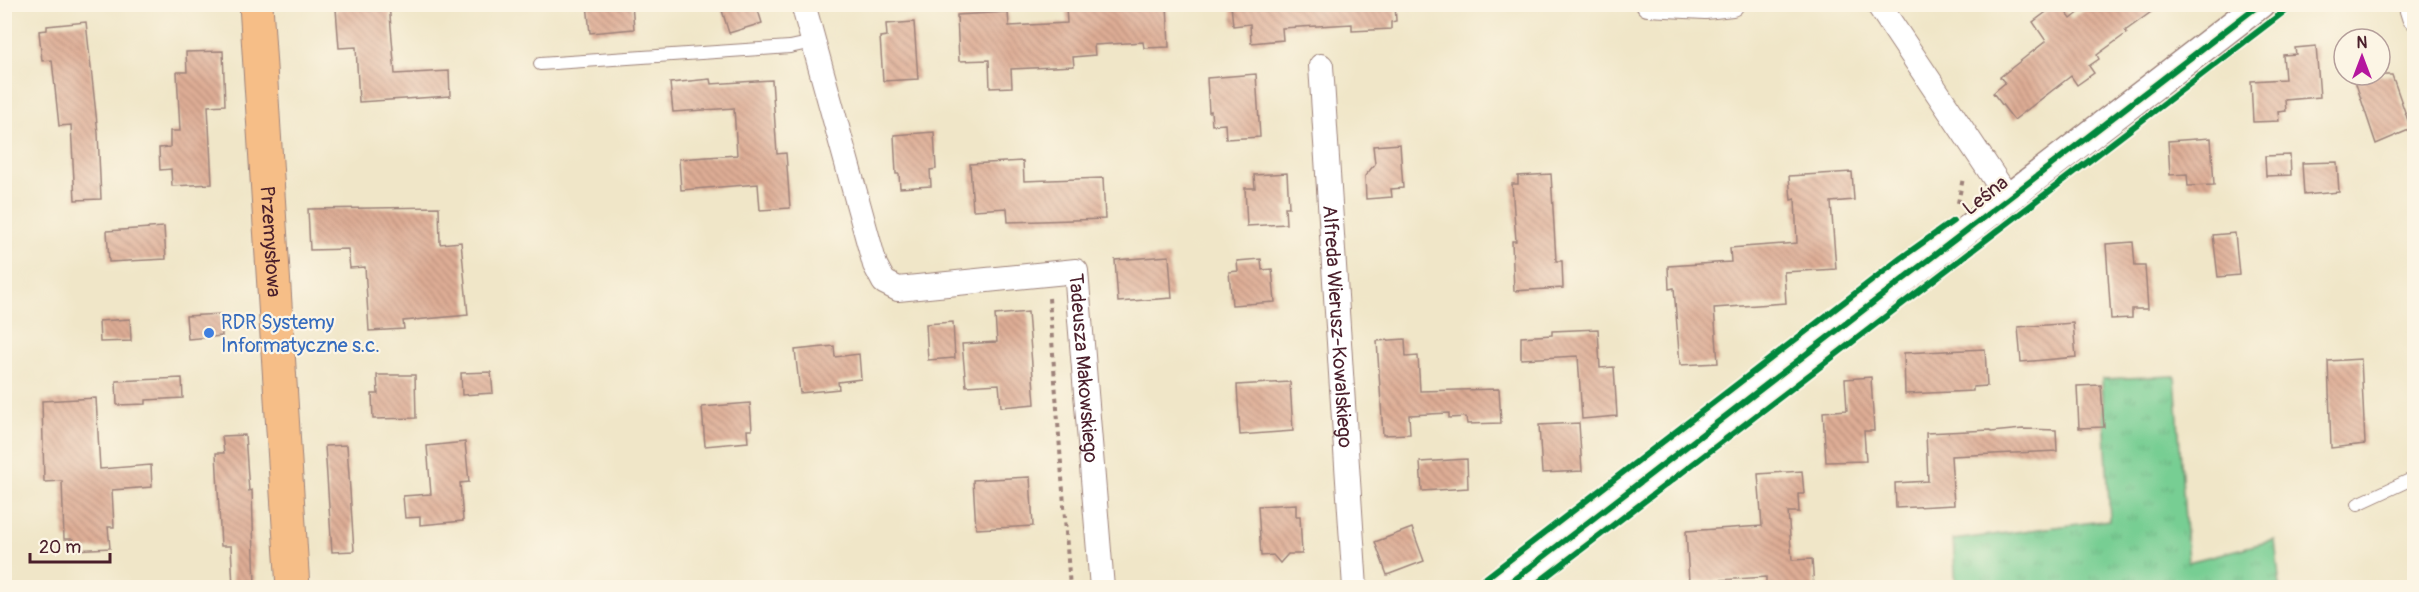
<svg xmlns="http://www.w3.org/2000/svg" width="2419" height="592" font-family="Pangolin,sans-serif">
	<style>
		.grass { fill: url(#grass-tufts); stroke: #60765f; stroke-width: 1.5 }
		.building { fill: url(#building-back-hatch) }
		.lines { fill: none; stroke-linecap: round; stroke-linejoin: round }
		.service-casing { stroke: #9d827a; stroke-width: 14 }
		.minor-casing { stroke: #9d827a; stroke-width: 26 }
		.tertiary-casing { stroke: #9d827a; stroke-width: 31 }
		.primary-casing { stroke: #9d827a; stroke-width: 35 }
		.path { stroke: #9d827a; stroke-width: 4; stroke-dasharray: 4.5 4.5; stroke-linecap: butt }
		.service { stroke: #fff; stroke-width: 12 }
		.minor { stroke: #fff; stroke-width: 24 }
		.tertiary { stroke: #fff; stroke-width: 28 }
		.primary { stroke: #f6be87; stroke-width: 33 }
		.cycleway-casing { stroke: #fcf5e5; stroke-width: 10 }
		.cycleway { stroke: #00873e; stroke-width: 6 }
		.shop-dot { fill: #3f7fe0; stroke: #fcf5e5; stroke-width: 2 }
		.labels { text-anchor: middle; stroke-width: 4.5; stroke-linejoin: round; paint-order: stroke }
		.street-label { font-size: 20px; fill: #4a1f2b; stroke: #fcf5e5 }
		.shop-label { font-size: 20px; fill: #366cbe; stroke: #fcf5e5; text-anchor: start }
	</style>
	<defs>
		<pattern id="grass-tufts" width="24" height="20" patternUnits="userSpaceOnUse" patternTransform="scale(1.5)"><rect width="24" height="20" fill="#77ce93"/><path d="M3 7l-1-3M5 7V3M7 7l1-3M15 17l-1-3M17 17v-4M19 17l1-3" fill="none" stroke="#68b07f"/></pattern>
		<pattern id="building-back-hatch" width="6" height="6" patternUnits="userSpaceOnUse" patternTransform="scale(1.5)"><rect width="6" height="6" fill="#dead95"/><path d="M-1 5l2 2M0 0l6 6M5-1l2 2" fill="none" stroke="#b68c7a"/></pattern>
	</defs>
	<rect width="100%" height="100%" fill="#fcf5e5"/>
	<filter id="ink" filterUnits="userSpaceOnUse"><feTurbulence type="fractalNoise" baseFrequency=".0167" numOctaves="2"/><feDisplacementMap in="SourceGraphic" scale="12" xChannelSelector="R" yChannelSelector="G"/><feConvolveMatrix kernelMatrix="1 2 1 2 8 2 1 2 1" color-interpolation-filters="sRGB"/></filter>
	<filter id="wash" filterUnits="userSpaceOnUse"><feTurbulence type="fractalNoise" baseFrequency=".008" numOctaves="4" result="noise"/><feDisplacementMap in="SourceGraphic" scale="24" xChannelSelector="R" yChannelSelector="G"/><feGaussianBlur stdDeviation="1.35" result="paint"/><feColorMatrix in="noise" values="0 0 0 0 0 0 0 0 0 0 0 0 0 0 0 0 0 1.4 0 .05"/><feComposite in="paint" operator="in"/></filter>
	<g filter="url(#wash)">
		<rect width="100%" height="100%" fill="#f0e6c8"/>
		<!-- grass -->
		<polygon class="grass" points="2175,376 2188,562 2275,540 2280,587 1956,587 1953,540 2110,520 2102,379"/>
		<g id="blocks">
			<!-- building -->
			<g class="building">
				<polygon points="389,4 395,74 449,71 450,96 359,102 356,47 339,48 336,9"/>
				<polygon points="587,4 632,4 634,29 590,33"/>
				<polygon points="720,4 756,4 762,23 729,33"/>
				<polygon points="1167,4 1169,47 1144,48 1143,42 1094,45 1095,55 1073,57 1074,66 1011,69 1012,87 990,88 989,60 959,61 957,15 1008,12 1009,26 1067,23 1066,7"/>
				<polygon points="1231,4 1395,4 1396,21 1391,22 1391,29 1352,31 1352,24 1282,28 1283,40 1251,43 1250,24 1233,26"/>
				<polygon points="2057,4 2060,4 2071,19 2090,4 2162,4 2125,31 2127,33 2097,55 2099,59 2089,66 2094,73 2077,85 2071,76 2014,120 1993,93 2005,83 2000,77 2046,41 2033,22"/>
				<polygon points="86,22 98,133 101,199 75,200 71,125 59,126 52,60 42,61 39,31 47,30 47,26"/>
				<polygon points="914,22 918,79 883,81 880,37 887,36 886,24"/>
				<polygon points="2316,46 2320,97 2285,100 2286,111 2278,112 2279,121 2253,122 2251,81 2285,79 2283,55 2296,54 2295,48"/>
				<polygon points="223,51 225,105 208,106 212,184 172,186 171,169 160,170 159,148 170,147 170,131 180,131 177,72 187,72 186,52"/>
				<polygon points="1256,74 1260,137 1226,139 1225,124 1212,125 1211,111 1209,112 1207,78"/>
				<polygon points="2353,75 2392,75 2411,129 2376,144"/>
				<polygon points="710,79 711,84 772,80 777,154 786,153 790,208 760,210 758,184 681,190 679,159 737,155 734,108 673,112 670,83"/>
				<polygon points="934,132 936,169 930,170 931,186 900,188 899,174 896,174 894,135"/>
				<polygon points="2211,138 2214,185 2188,186 2187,174 2170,175 2168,141"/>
				<polygon points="1400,144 1403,188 1391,189 1392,197 1366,199 1365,176 1375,164 1373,146"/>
				<polygon points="2290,155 2291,175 2266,176 2265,156"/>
				<polygon points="1023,161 1024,181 1103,178 1105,219 1008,222 1007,208 973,210 970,164"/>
				<polygon points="2337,162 2339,192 2304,195 2302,163"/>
				<polygon points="1852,172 1854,200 1831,202 1836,269 1784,272 1786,303 1714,308 1718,363 1680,365 1674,288 1669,289 1668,266 1731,262 1730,248 1797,243 1795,199 1791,200 1789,176"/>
				<polygon points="1287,173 1289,207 1285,207 1286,224 1247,226 1245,188 1255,188 1254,175"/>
				<polygon points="1551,174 1556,261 1562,261 1563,288 1514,291 1512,241 1516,241 1512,184 1518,184 1518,176"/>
				<polygon points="439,207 440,244 461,242 468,315 403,321 404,329 369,331 365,267 350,268 348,249 310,250 308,209"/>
				<polygon points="164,227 166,259 109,262 107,231"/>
				<polygon points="2235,233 2239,275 2218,277 2213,235"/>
				<polygon points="2133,242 2135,266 2145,266 2148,309 2132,309 2132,318 2111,319 2106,244"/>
				<polygon points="1169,256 1172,298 1118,302 1115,260"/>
				<polygon points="1261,259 1262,270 1272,269 1275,302 1232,305 1229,272 1238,271 1237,261"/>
				<polygon points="1028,312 1035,404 1001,407 999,384 966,386 962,344 997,342 995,315"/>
				<polygon points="220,314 222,336 188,339 186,316"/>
				<polygon points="130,319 131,341 100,342 99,321"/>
				<polygon points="953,322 955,358 928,360 926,324"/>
				<polygon points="2073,323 2076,357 2021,362 2018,327"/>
				<polygon points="1598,329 1600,368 1614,367 1617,416 1582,419 1578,356 1521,359 1521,337 1552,335 1552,331"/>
				<polygon points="1405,339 1406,357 1418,356 1420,391 1499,389 1501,423 1467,424 1466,417 1449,418 1449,413 1409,415 1410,434 1383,435 1377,341"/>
				<polygon points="834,346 835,357 859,354 861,379 838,382 839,389 800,393 795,350"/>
				<polygon points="1985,349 1987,386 1973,387 1973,391 1905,394 1904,353"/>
				<polygon points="2361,359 2365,444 2331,448 2328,361"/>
				<polygon points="491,372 493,393 462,395 461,373"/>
				<polygon points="377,375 415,375 416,418 373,419 372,394 378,394"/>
				<polygon points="1871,377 1874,431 1864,431 1866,461 1826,462 1823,412 1847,410 1845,379"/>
				<polygon points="182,378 183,398 146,400 146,404 117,405 116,381"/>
				<polygon points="1290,382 1293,431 1240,435 1237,385"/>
				<polygon points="2101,385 2104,427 2079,428 2077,386"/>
				<polygon points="96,398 100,469 151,465 152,487 112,490 114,527 108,527 110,548 73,550 73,539 64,539 62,481 44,482 42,401"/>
				<polygon points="750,403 752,430 747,430 748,442 705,446 702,407"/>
				<polygon points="1579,423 1582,471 1542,473 1539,425"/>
				<polygon points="2023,429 2056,430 2057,451 1951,456 1954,505 1896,508 1895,483 1928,481 1926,433 1990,430 1991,432"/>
				<polygon points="245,435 249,491 252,490 255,588 233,588 231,546 221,546 216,453 224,453 222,436"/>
				<polygon points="465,442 469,482 460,483 463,521 420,525 420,517 405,518 403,496 431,494 427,446"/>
				<polygon points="347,445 354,551 332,552 325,446"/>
				<polygon points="1467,459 1468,488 1422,491 1420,462"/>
				<polygon points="1802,471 1804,494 1798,494 1799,512 1788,512 1792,560 1812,559 1814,588 1766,588 1766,577 1689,582 1686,531 1762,526 1758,474"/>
				<polygon points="1030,477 1033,526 976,529 973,480"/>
				<polygon points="1296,504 1296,516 1300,516 1302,554 1288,554 1280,563 1273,555 1261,556 1258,506"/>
				<polygon points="1412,528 1424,561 1387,575 1375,542"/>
			</g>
		</g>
	</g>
	<g filter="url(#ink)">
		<use href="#blocks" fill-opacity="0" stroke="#9d827a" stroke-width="1.5"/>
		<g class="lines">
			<!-- service casing -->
			<g class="service-casing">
				<g id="service">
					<polyline points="540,64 790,47 813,42"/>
					<polyline points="2358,504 2414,478"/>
				</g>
			</g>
			<!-- minor casing -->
			<g class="minor-casing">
				<g id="minor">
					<path id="s1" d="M 803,4 L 875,265 L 884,282 L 898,289 L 1076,271 L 1102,588"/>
					<polyline points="1648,4 1705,7 1732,4"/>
					<polyline points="1878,4 2008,198"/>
					<polyline points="2410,4 2414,17"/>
					<path id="s2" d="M 1321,66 L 1355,588"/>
				</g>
			</g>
			<!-- tertiary casing -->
			<g class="tertiary-casing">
				<polyline id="tertiary" points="1503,588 2260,4"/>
			</g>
			<!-- primary casing -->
			<g class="primary-casing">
				<g id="primary">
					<path id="s3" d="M 256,4 L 293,588"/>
				</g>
			</g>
			<!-- path -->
			<g class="path">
				<polyline points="1958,203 1963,178"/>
				<polyline points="1049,298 1070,588"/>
			</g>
			<!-- service -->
			<use href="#service" class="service"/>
			<!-- minor -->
			<use href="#minor" class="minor"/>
			<!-- tertiary -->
			<use href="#tertiary" class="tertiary"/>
			<!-- primary -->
			<use href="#primary" class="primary"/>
			<!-- cycleway casing -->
			<g class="cycleway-casing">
				<g id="cycleway">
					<polyline points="1473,588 1901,258 1953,221"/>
					<polyline points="1503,588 2260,4"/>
					<polyline points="1531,588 2294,4"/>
				</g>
			</g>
			<!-- cycleway -->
			<use href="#cycleway" class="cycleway"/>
		</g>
	</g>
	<!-- markers -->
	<circle class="shop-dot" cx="209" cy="333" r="6"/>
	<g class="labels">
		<!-- street labels -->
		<g class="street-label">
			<text transform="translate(1985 195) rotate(-38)" y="7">Leśna</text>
			<text dy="7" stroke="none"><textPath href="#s3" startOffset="238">Przemysłowa</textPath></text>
			<text dy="7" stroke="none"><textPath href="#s2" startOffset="261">Alfreda Wierusz-Kowalskiego</textPath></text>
			<text dy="7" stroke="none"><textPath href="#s1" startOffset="582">Tadeusza Makowskiego</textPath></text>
		</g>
		<!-- shop labels -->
		<g class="shop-label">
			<text x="221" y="329">RDR Systemy<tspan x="221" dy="23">Informatyczne s.c.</tspan></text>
		</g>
	</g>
	<!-- margin -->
	<rect width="2419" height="592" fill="none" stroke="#fcf5e5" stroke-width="24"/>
	<!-- north arrow -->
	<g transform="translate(2362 57)"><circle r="28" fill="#fcf5e5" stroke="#b59f9b" stroke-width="1.5"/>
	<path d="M0-4.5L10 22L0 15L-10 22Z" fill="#b5179e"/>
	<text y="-9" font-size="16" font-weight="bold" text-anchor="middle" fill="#4a1f2b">N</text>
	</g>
	<!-- scale -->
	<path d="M30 553v9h80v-9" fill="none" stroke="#4a1f2b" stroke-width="3"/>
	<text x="39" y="553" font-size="18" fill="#4a1f2b" stroke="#fcf5e5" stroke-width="4.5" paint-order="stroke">20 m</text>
</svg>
